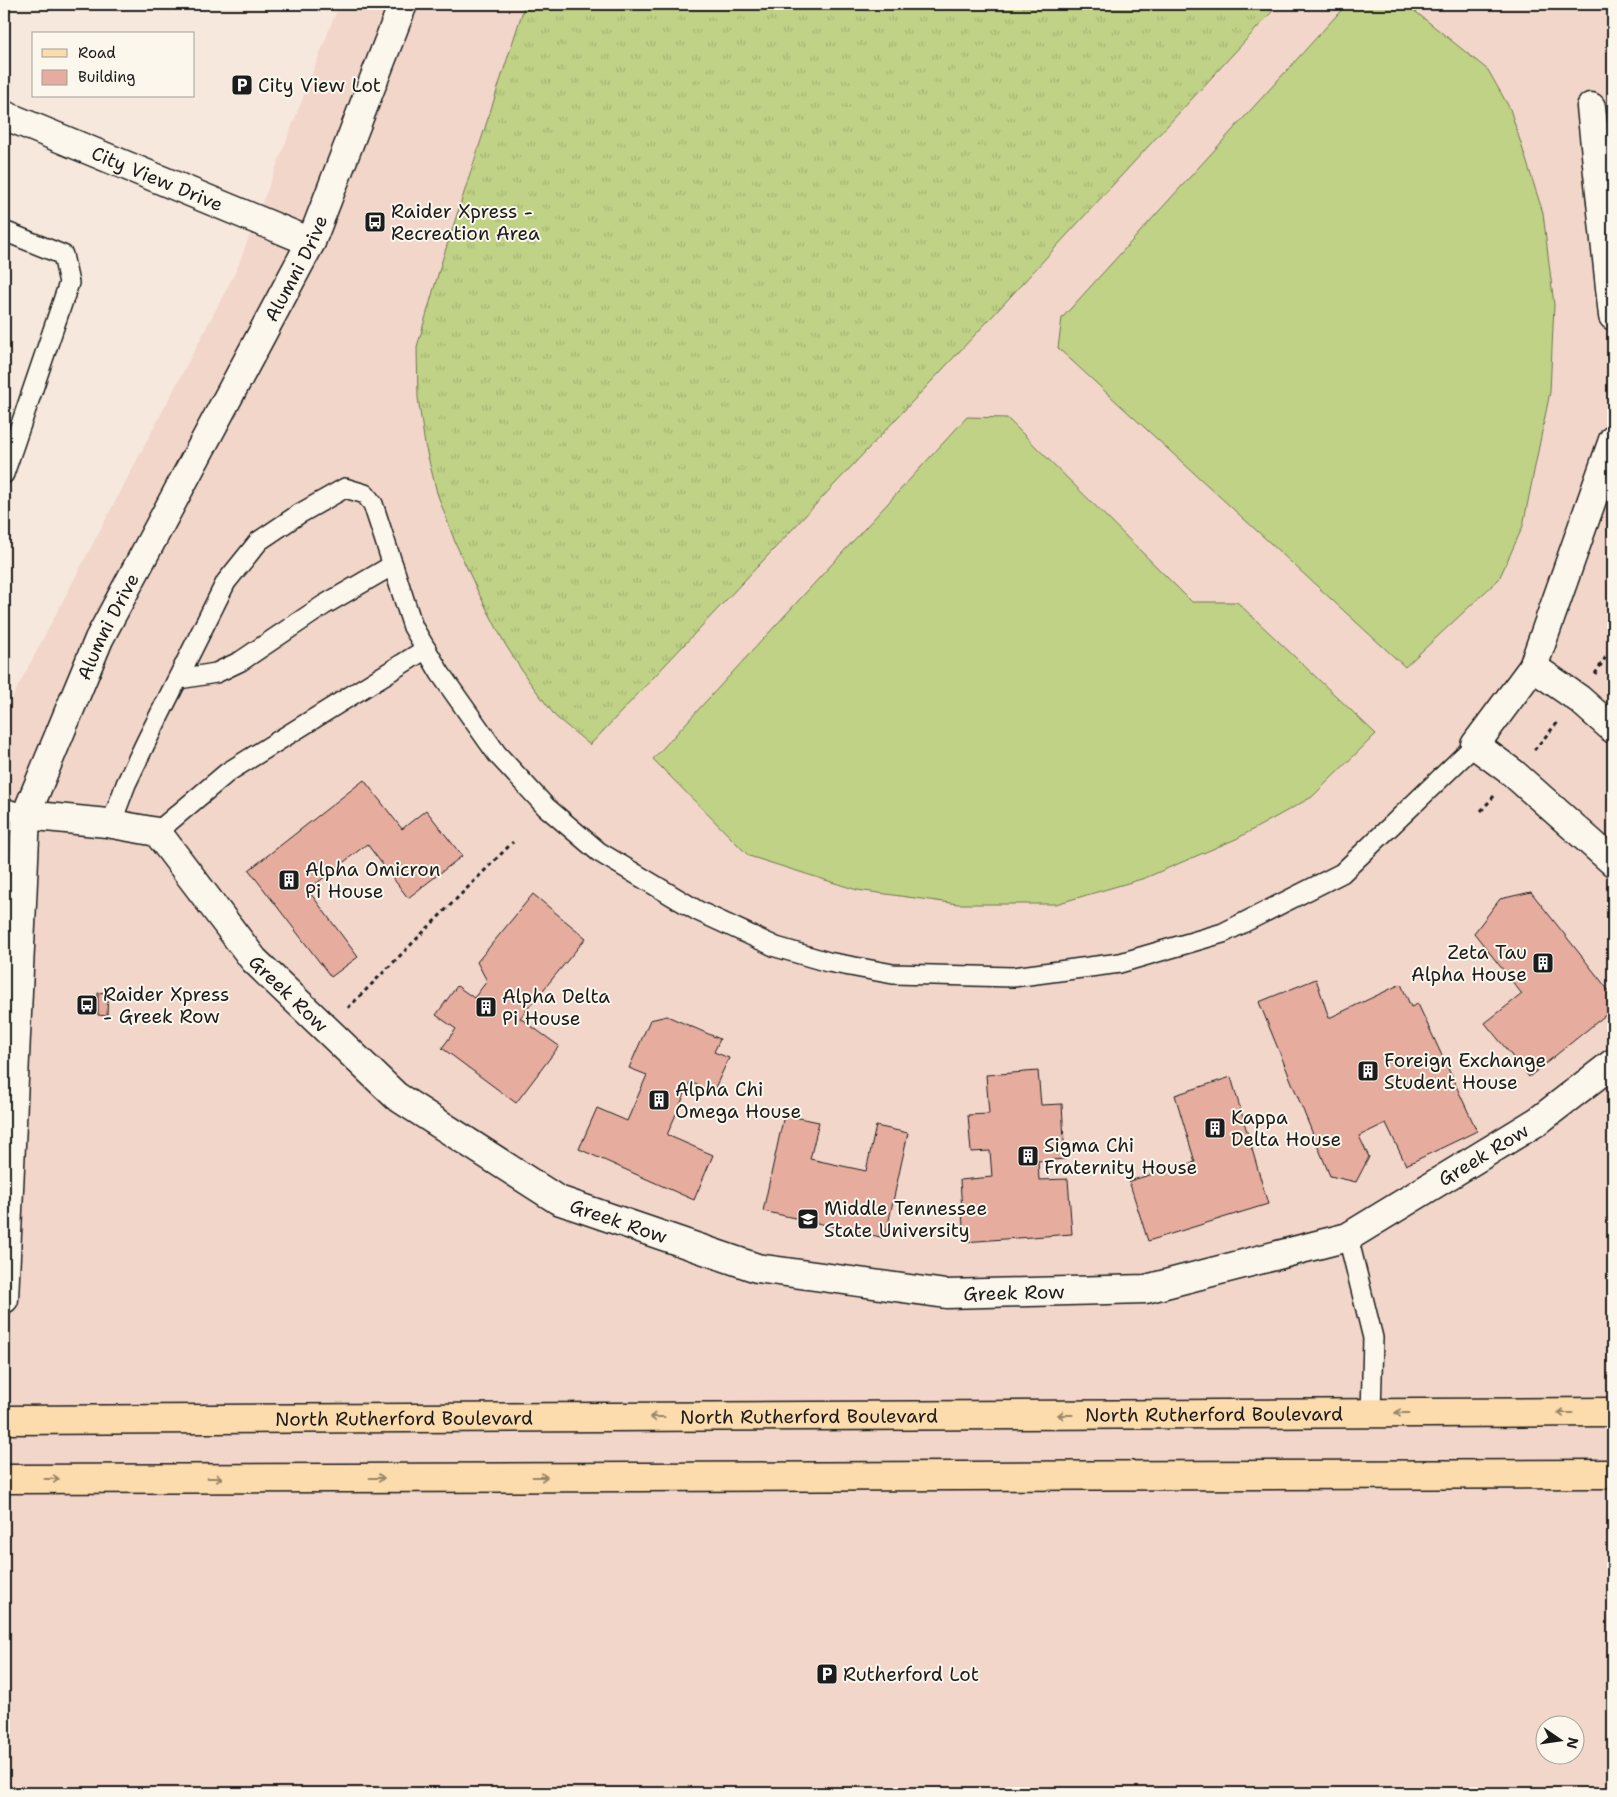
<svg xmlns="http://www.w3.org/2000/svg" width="1617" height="1797" font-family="'Shantell Sans',sans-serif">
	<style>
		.built { fill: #f2d6ca; fill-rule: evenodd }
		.grass { fill: url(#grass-tufts); stroke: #6e7751 }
		.pitch { fill: #c0d286; stroke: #6e7751 }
		.building { fill: #e6ad9f; stroke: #1c1c1c }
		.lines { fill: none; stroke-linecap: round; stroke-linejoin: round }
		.lane-casing { stroke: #1c1c1c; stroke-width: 22 }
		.street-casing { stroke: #1c1c1c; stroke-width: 31 }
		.primary-casing { stroke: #1c1c1c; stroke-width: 31 }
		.path { stroke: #1c1c1c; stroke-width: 3; stroke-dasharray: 4 4; stroke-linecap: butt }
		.lane { stroke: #fbf7ec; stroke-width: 19 }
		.street { stroke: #fbf7ec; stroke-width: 28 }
		.primary { stroke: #fcdcac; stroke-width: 28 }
		.oneway { stroke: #97866b }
		.labels { text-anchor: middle; stroke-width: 4; stroke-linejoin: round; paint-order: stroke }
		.poi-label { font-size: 19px; fill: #1c1c1c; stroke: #fbf7ec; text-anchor: start }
		.street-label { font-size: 19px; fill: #1c1c1c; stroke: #fbf7ec }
	</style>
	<defs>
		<pattern id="grass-tufts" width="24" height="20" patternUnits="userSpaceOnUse" patternTransform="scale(1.25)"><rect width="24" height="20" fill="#c0d286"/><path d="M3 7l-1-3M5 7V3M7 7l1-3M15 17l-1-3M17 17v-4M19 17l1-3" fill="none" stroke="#a4b473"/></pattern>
	</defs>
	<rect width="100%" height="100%" fill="#f7e8dd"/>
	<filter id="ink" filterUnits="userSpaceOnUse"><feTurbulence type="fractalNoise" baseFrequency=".02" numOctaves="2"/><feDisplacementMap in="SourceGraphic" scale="10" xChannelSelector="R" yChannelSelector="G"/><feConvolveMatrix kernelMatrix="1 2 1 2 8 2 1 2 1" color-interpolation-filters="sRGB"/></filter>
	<g filter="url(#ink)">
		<!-- built -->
		<path class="built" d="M 339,4 L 1613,4 L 1613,1793 L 4,1793 L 4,713 L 236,271 ZM 1544,1724 L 1574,1724 L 1574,1754 L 1544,1754 Z"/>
		<!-- grass -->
		<polygon class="grass" points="525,4 1279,4 988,321 590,745 556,717 528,680 505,644 478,592 455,542 437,493 425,445 418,398 417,347 441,264"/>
		<!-- pitch -->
		<g class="pitch">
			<polygon points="1347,4 1406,4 1488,70 1510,109 1543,213 1554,305 1550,392 1523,526 1499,579 1405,667 1058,348 1062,318"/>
			<polygon points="967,417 1007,418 1192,602 1237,602 1376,734 1312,797 1236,839 1145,878 1056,904 958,904 857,890 749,856 653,759"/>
		</g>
		<!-- building -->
		<g class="building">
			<polygon points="364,780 402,829 426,810 462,856 408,898 367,844 308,890 358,957 331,977 249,870"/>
			<polygon points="1531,892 1613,996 1613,1009 1529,1077 1485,1023 1522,994 1474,933 1500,899"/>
			<polygon points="533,894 586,938 520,1018 559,1046 516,1103 442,1048 456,1029 436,1015 457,986 474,998 487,981 477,962"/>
			<polygon points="1316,979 1329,1018 1401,984 1411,1007 1418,1004 1477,1131 1406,1165 1386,1123 1359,1136 1369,1157 1356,1182 1330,1176 1259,1002"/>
			<polygon points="108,992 107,1016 98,1015 98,993"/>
			<polygon points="667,1016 720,1039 714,1052 729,1058 713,1092 690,1082 667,1135 713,1155 694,1200 579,1149 597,1108 627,1121 647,1075 629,1068 650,1020"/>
			<polygon points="1038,1071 1041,1105 1062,1104 1065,1159 1038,1161 1039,1180 1068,1179 1072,1234 964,1242 960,1180 992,1177 990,1151 971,1152 968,1115 989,1114 986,1075"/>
			<polygon points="1231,1077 1268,1204 1148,1241 1129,1181 1195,1162 1175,1095"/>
			<polygon points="784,1115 819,1122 810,1159 866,1171 876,1126 908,1133 885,1238 763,1211"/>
		</g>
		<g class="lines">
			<!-- lane casing -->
			<g class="lane-casing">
				<g id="lane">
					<polyline points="4,231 63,255 69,283 4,474"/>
					<polyline points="179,679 216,673 241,661 324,605 393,565"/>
					<polyline points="4,808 26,815"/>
					<polyline points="111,824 126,784 146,742 226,582 259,541 299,514 345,488 365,494 373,504 413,627 440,673 497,754 546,807 599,852 698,911 776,947 828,962 893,974 1013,977 1120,963 1223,933 1342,873 1475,745"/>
					<polyline points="157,832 228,772 426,649"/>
					<polyline points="1348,1237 1373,1338 1371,1414"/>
				</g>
			</g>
			<!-- street casing -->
			<g class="street-casing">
				<g id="street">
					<polyline points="1591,107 1613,316"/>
					<path id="s1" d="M 4,115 L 311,242"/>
					<polyline points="1533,667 1613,440"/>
					<polyline points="1613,729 1579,699 1533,667 1475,745 1513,773 1613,862"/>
					<path id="s2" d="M 26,815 L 107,823 L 157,832 L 254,960 L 396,1096 L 558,1200 L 757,1268 L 946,1294 L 1146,1289 L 1348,1237 L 1538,1121 L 1613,1063"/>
					<path id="s3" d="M 4,1299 L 26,815 L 99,639 L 311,242 L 403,4"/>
				</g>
			</g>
			<!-- primary casing -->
			<g class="primary-casing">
				<g id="primary">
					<path id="s4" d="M 4,1420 L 1613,1412"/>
					<polyline points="4,1479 1613,1474"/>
				</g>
			</g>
			<!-- path -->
			<g class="path">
				<polyline points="1595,674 1613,646"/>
				<polyline points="1534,750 1558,722"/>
				<polyline points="1481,811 1494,796"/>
				<polyline points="348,1008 513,842"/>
			</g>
			<!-- lane -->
			<use href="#lane" class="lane"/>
			<!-- street -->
			<use href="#street" class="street"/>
			<!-- primary -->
			<use href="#primary" class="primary"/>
		</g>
		<!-- one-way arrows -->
		<defs><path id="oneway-shaft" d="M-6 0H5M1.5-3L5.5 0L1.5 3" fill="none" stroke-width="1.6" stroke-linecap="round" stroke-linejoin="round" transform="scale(1.25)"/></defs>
		<g class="oneway">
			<use href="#oneway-shaft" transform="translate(1402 1413) rotate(180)"/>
			<use href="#oneway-shaft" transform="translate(1565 1413) rotate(180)"/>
			<use href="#oneway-shaft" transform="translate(1065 1415) rotate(180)"/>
			<use href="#oneway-shaft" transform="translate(657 1417) rotate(180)"/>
			<use href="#oneway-shaft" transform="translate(540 1477)"/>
			<use href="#oneway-shaft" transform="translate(215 1478)"/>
			<use href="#oneway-shaft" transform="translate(377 1478)"/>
			<use href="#oneway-shaft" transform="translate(52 1479)"/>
		</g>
	</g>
	<!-- icons -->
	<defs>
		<g id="parking-square" transform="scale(1.125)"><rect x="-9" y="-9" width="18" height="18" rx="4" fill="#1c1c1c" stroke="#fbf7ec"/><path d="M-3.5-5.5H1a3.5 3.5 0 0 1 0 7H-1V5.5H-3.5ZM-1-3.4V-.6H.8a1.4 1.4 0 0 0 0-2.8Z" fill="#fff"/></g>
		<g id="bus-square" transform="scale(1.125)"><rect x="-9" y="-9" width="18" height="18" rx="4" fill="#1c1c1c" stroke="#fbf7ec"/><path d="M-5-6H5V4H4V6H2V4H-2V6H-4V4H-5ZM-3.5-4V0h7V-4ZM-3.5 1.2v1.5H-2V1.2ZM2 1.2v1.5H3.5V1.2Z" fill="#fff"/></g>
		<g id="building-square" transform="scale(1.125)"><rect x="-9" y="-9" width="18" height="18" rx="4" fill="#1c1c1c" stroke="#fbf7ec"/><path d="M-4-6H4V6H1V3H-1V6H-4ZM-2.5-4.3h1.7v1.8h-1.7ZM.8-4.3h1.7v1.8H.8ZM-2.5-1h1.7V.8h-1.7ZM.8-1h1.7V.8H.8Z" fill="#fff"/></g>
		<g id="university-square" transform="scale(1.125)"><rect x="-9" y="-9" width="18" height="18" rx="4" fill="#1c1c1c" stroke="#fbf7ec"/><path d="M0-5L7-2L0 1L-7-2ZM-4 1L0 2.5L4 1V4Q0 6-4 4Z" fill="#fff"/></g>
	</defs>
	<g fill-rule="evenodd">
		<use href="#parking-square" x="242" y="85"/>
		<use href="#bus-square" x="375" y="222"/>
		<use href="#building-square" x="289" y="880"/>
		<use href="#building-square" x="1543" y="963"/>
		<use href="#bus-square" x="87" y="1005"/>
		<use href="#building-square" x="486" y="1007"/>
		<use href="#building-square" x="1368" y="1071"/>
		<use href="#building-square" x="659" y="1100"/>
		<use href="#building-square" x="1215" y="1128"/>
		<use href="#building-square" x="1028" y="1156"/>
		<use href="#university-square" x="808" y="1219"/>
		<use href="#parking-square" x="827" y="1674"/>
	</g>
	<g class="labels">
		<!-- poi labels -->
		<g class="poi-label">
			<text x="258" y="92">City View Lot</text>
			<text x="391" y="218">Raider Xpress -<tspan x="391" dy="22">Recreation Area</tspan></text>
			<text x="305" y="876">Alpha Omicron<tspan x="305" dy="22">Pi House</tspan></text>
			<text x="1527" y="959" text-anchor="end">Zeta Tau<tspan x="1527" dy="22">Alpha House</tspan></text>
			<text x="103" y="1001">Raider Xpress<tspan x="103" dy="22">- Greek Row</tspan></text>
			<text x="502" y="1003">Alpha Delta<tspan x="502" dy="22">Pi House</tspan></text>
			<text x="1384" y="1067">Foreign Exchange<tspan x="1384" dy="22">Student House</tspan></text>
			<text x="675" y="1096">Alpha Chi<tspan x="675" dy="22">Omega House</tspan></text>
			<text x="1231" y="1124">Kappa<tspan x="1231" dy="22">Delta House</tspan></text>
			<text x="1044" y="1152">Sigma Chi<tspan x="1044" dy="22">Fraternity House</tspan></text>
			<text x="824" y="1215">Middle Tennessee<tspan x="824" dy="22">State University</tspan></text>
			<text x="843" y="1681">Rutherford Lot</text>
		</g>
		<!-- street labels -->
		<g class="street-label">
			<text dy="7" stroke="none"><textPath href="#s1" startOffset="166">City View Drive</textPath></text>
			<text dy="7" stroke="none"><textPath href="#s3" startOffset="1095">Alumni Drive</textPath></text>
			<text dy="7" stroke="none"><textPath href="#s3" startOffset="690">Alumni Drive</textPath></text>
			<text dy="7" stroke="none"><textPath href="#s2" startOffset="341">Greek Row</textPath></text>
			<text dy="7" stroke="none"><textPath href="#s2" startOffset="1650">Greek Row</textPath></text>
			<text dy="7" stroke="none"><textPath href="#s2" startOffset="746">Greek Row</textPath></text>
			<text dy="7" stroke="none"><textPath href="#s2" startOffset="1151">Greek Row</textPath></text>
			<text dy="7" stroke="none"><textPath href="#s4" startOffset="1210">North Rutherford Boulevard</textPath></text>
			<text dy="7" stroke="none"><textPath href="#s4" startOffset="805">North Rutherford Boulevard</textPath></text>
			<text dy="7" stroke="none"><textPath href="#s4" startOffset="400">North Rutherford Boulevard</textPath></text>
		</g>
	</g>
	<!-- margin -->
	<rect width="1617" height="1797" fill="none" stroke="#fbf7ec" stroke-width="20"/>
	<rect x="10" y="10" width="1597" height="1777" fill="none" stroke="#1c1c1c" stroke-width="2" filter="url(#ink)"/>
	<!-- legend -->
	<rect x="32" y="32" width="162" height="65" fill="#fbf7ec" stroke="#a29f99"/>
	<rect x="42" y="49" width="25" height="8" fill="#fcdcac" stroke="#a29f99"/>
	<text x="78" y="58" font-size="15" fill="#1c1c1c">Road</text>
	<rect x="42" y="70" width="25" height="15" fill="#e6ad9f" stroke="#a29f99"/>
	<text x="78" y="82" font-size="15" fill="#1c1c1c">Building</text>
	<!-- north arrow -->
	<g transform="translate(1560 1740) rotate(103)"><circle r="24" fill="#fbf7ec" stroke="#a29f99"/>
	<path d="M0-4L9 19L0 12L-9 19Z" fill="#1c1c1c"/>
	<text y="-8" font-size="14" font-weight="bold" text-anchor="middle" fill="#1c1c1c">N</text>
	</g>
</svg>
